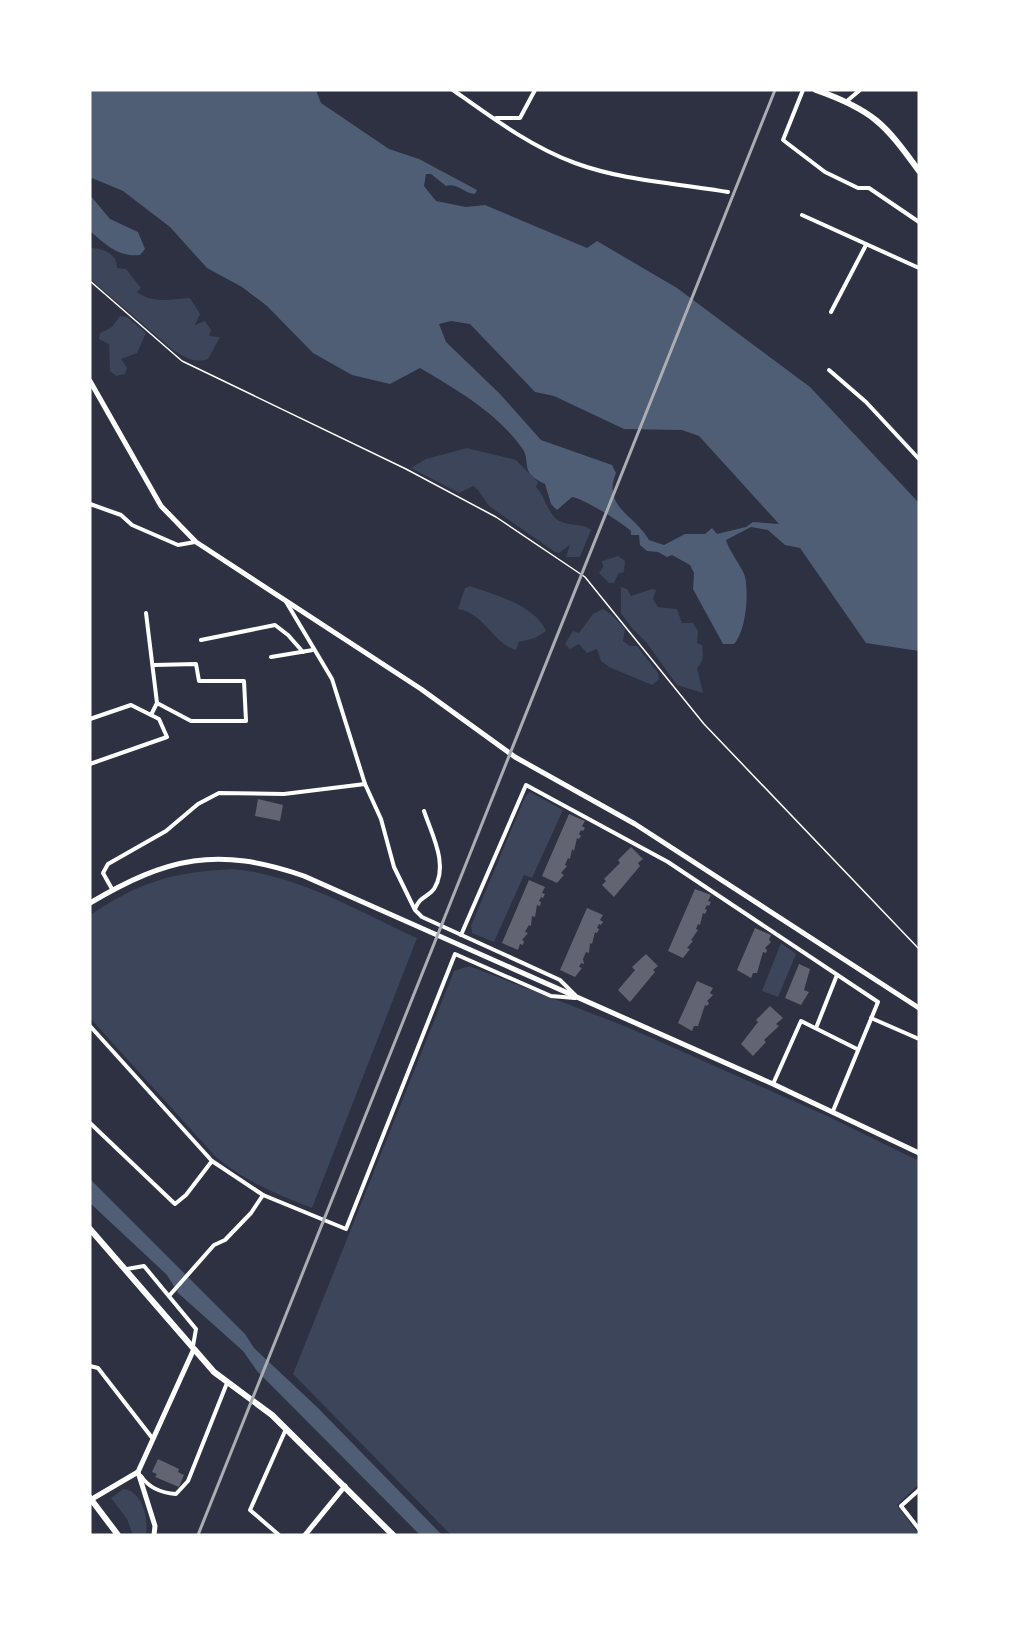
<svg xmlns="http://www.w3.org/2000/svg" width="1009" height="1625" font-family="'Titillium Web',sans-serif">
	<style>
		.green { fill: #3c4559 }
		.water { fill: #4f5d75; fill-rule: evenodd }
		.building { fill: #626471 }
		.lines { fill: none; stroke-linecap: round; stroke-linejoin: round }
		.path { stroke: #fff; stroke-width: 1.5 }
		.minor { stroke: #fff; stroke-width: 4 }
		.tertiary { stroke: #fff; stroke-width: 5 }
		.secondary { stroke: #fff; stroke-width: 6 }
		.primary { stroke: #fff; stroke-width: 6 }
		.rail { stroke: #abadb3; stroke-width: 3 }
	</style>
	<rect width="100%" height="100%" fill="#2d3142"/>
	<!-- green -->
	<g class="green">
		<path d="M 90,248 C 103,248 118,254 117,268 L 126,269 L 141,288 L 137,292 C 152,304 172,299 190,298 L 200,314 L 195,325 L 205,321 L 211,330 L 209,336 L 220,337 L 208,359 C 195,364 184,357 173,350 L 96,284 L 90,278 Z"/>
		<polygon points="120,316 127,317 146,333 137,353 121,359 127,368 125,374 116,376 110,371 109,344 99,339 100,333 112,327"/>
		<path d="M 467,448 L 516,460 L 538,482 L 536,487 C 546,497 548,517 562,522 C 571,526 583,523 591,530 L 580,557 L 566,557 L 570,545 L 559,553 L 555,552 L 489,506 L 478,490 L 473,486 L 459,493 L 411,468 L 426,459 Z"/>
		<polygon points="618,556 625,561 624,572 618,574 614,583 609,583 599,573 603,567 602,561"/>
		<path d="M 470,586 C 495,595 535,605 546,631 L 535,638 L 519,642 L 516,650 C 494,644 484,613 458,609 L 465,588 Z"/>
		<path d="M 621,587 L 627,589 L 631,596 L 652,589 L 656,590 L 653,599 L 658,607 L 677,609 L 682,623 L 693,623 L 698,631 L 697,643 L 702,645 C 703,655 704,661 697,668 L 703,693 L 677,685 L 646,642 L 631,627 L 621,613 Z"/>
		<polygon points="603,609 612,615 625,629 623,641 630,646 637,646 658,673 659,679 652,685 609,667 601,661 597,649 587,653 579,644 570,649 565,644 573,631 579,633 593,614"/>
		<polygon points="530,792 563,810 532,878 524,875 494,942 472,933 471,926 526,795"/>
		<path d="M 233,869 C 298,875 358,911 417,938 L 312,1208 C 276,1194 244,1181 215,1156 L 90,1018 L 90,915 C 141,881 173,872 233,869 Z"/>
		<polygon points="781,943 796,954 778,997 762,991"/>
		<polygon points="469,966 627,1027 827,1116 919,1161 919,1484 897,1505 919,1535 451,1535 293,1374 454,971"/>
		<path d="M 123,1489 C 142,1490 149,1519 146,1535 L 133,1535 L 127,1519 L 111,1498 Z"/>
	</g>
	<!-- water -->
	<g class="water">
		<path d="M 90,90 L 316,90 L 321,103 L 389,149 L 419,159 L 477,190 L 475,194 C 464,193 456,182 446,186 L 431,174 L 426,174 L 424,186 L 436,201 L 466,207 L 485,205 L 587,248 L 597,241 L 677,288 L 810,387 L 919,503 L 919,651 L 866,643 L 800,548 L 785,545 L 768,530 L 751,527 L 726,540 C 730,553 743,568 745,577 C 749,594 746,631 734,644 L 723,644 L 693,589 L 694,573 L 690,565 L 672,555 L 667,557 L 658,552 L 647,551 L 640,545 L 639,535 L 631,535 L 631,531 C 622,523 583,498 572,497 L 557,510 L 551,504 L 545,484 C 518,472 532,462 522,448 C 496,412 457,390 420,368 L 390,384 L 352,375 L 313,353 L 267,306 L 242,287 L 207,268 L 170,227 L 123,191 L 92,178 L 90,181 ZM 451,321 L 470,324 L 535,392 L 554,396 L 624,429 L 682,430 L 699,436 L 779,524 L 753,522 L 746,527 L 717,534 L 712,528 L 705,534 L 685,534 L 664,545 L 649,540 C 635,515 602,507 616,473 L 612,465 L 541,440 L 499,393 L 446,342 L 439,324 Z"/>
		<path d="M 90,195 L 110,219 L 138,232 L 145,249 L 140,255 C 118,257 106,245 90,231 Z"/>
		<polygon points="90,1179 245,1334 254,1348 317,1407 442,1535 420,1535 257,1371 243,1351 178,1293 167,1275 90,1203"/>
	</g>
	<!-- building -->
	<g class="building">
		<polygon points="258,799 283,805 280,821 255,816"/>
		<polygon points="569,814 585,821 582,826 585,828 583,831 581,830 579,834 581,836 579,839 577,838 574,851 572,849 570,859 568,858 565,865 567,866 561,873 564,875 557,883 542,876"/>
		<polygon points="631,847 643,859 638,863 640,866 614,897 602,885 606,881 604,879 620,863 618,860"/>
		<polygon points="529,880 545,887 542,893 545,894 543,898 541,897 539,901 541,902 540,906 537,905 535,917 532,916 531,926 529,925 525,932 528,933 522,940 524,941 523,945 520,944 518,950 502,943"/>
		<polygon points="695,889 711,895 708,901 711,902 709,906 707,905 705,909 707,910 705,914 703,913 700,925 698,924 696,929 698,930 691,940 693,941 687,948 690,949 683,958 668,951"/>
		<polygon points="587,908 603,915 600,920 603,922 601,925 599,924 597,928 599,929 597,933 595,932 592,944 590,943 589,953 586,952 583,959 584,964 581,963 579,967 582,968 575,977 560,970"/>
		<polygon points="755,928 771,935 769,940 771,942 765,948 767,950 766,953 763,952 757,973 753,973 751,978 737,970"/>
		<polygon points="646,954 658,966 653,970 655,972 630,1002 618,990 635,970 632,967"/>
		<polygon points="799,964 810,969 804,990 809,992 801,1005 785,998"/>
		<polygon points="697,981 713,988 710,993 713,995 707,1001 709,1003 707,1006 705,1005 698,1026 694,1026 692,1031 678,1023"/>
		<polygon points="770,1006 783,1018 776,1024 779,1026 764,1040 766,1042 753,1056 741,1044 758,1022 756,1020"/>
		<polygon points="158,1459 179,1469 178,1472 184,1475 179,1487 155,1477 157,1474 152,1472"/>
	</g>
	<g class="lines">
		<!-- path -->
		<polyline class="path" points="90,281 182,361 406,469 496,517 585,577 704,724 919,949"/>
		<!-- minor -->
		<g class="minor">
			<path d="M 453,90 C 491,117 531,147 575,163 C 624,181 676,183 728,192"/>
			<polyline points="803,90 783,140 825,172 858,188 869,188 919,222"/>
			<polyline points="847,101 860,90"/>
			<polyline points="496,118 520,118 535,90"/>
			<polyline points="802,215 919,268"/>
			<polyline points="831,312 866,245"/>
			<polyline points="829,370 866,402 919,459"/>
			<polyline points="90,504 121,515 132,525 178,545 195,542"/>
			<polyline points="285,600 332,679 365,784 381,819 394,867 415,910 422,917 560,980 575,995"/>
			<polyline points="146,613 157,703 151,715"/>
			<polyline points="201,640 275,625 288,635 303,652"/>
			<polyline points="271,657 313,650"/>
			<polyline points="154,665 196,664 199,681 244,681 246,721 191,721 157,703"/>
			<polyline points="90,719 131,705 159,719 167,737 90,764"/>
			<polyline points="112,889 103,873 108,864 166,831 198,804 219,793 284,794 365,784"/>
			<path d="M 415,909 C 420,896 427,898 434,889 C 449,865 432,835 424,811"/>
			<polyline points="461,935 526,785 668,862 878,1002 833,1111"/>
			<polyline points="871,1018 919,1039"/>
			<polyline points="90,1026 212,1161 263,1195 346,1229 455,954 551,996 575,998"/>
			<polyline points="816,1028 837,975"/>
			<polyline points="773,1084 801,1021 857,1049"/>
			<polyline points="90,1123 175,1204 186,1195 212,1161"/>
			<polyline points="127,1269 144,1266 196,1329 193,1346"/>
			<polyline points="169,1296 214,1245 225,1240 251,1213 263,1195"/>
			<polyline points="90,1366 98,1368 153,1439"/>
			<path d="M 141,1476 C 149,1488 162,1493 176,1494 L 188,1481 L 227,1383"/>
			<polyline points="919,1490 901,1506 919,1529"/>
			<polyline points="279,1535 250,1510 286,1429"/>
		</g>
		<!-- tertiary -->
		<g class="tertiary">
			<polyline points="90,381 161,506 196,542 421,689 515,757 635,824 919,1008"/>
			<path d="M 90,903 C 168,857 217,846 304,876 L 773,1084 L 919,1153"/>
			<polyline points="138,1472 155,1526 154,1535"/>
			<polyline points="92,1499 138,1472 193,1351"/>
			<polyline points="305,1535 345,1486"/>
		</g>
		<!-- secondary -->
		<g class="secondary">
			<path d="M 816,90 C 873,110 885,124 919,171"/>
			<polyline points="90,1498 118,1535"/>
		</g>
		<!-- primary -->
		<polyline class="primary" points="90,1229 214,1372 272,1415 393,1535"/>
		<!-- rail -->
		<polyline class="rail" points="198,1535 775,90"/>
	</g>
	<!-- border -->
	<rect width="1009" height="1625" fill="none" stroke="#ffffff" stroke-width="183"/>
</svg>
